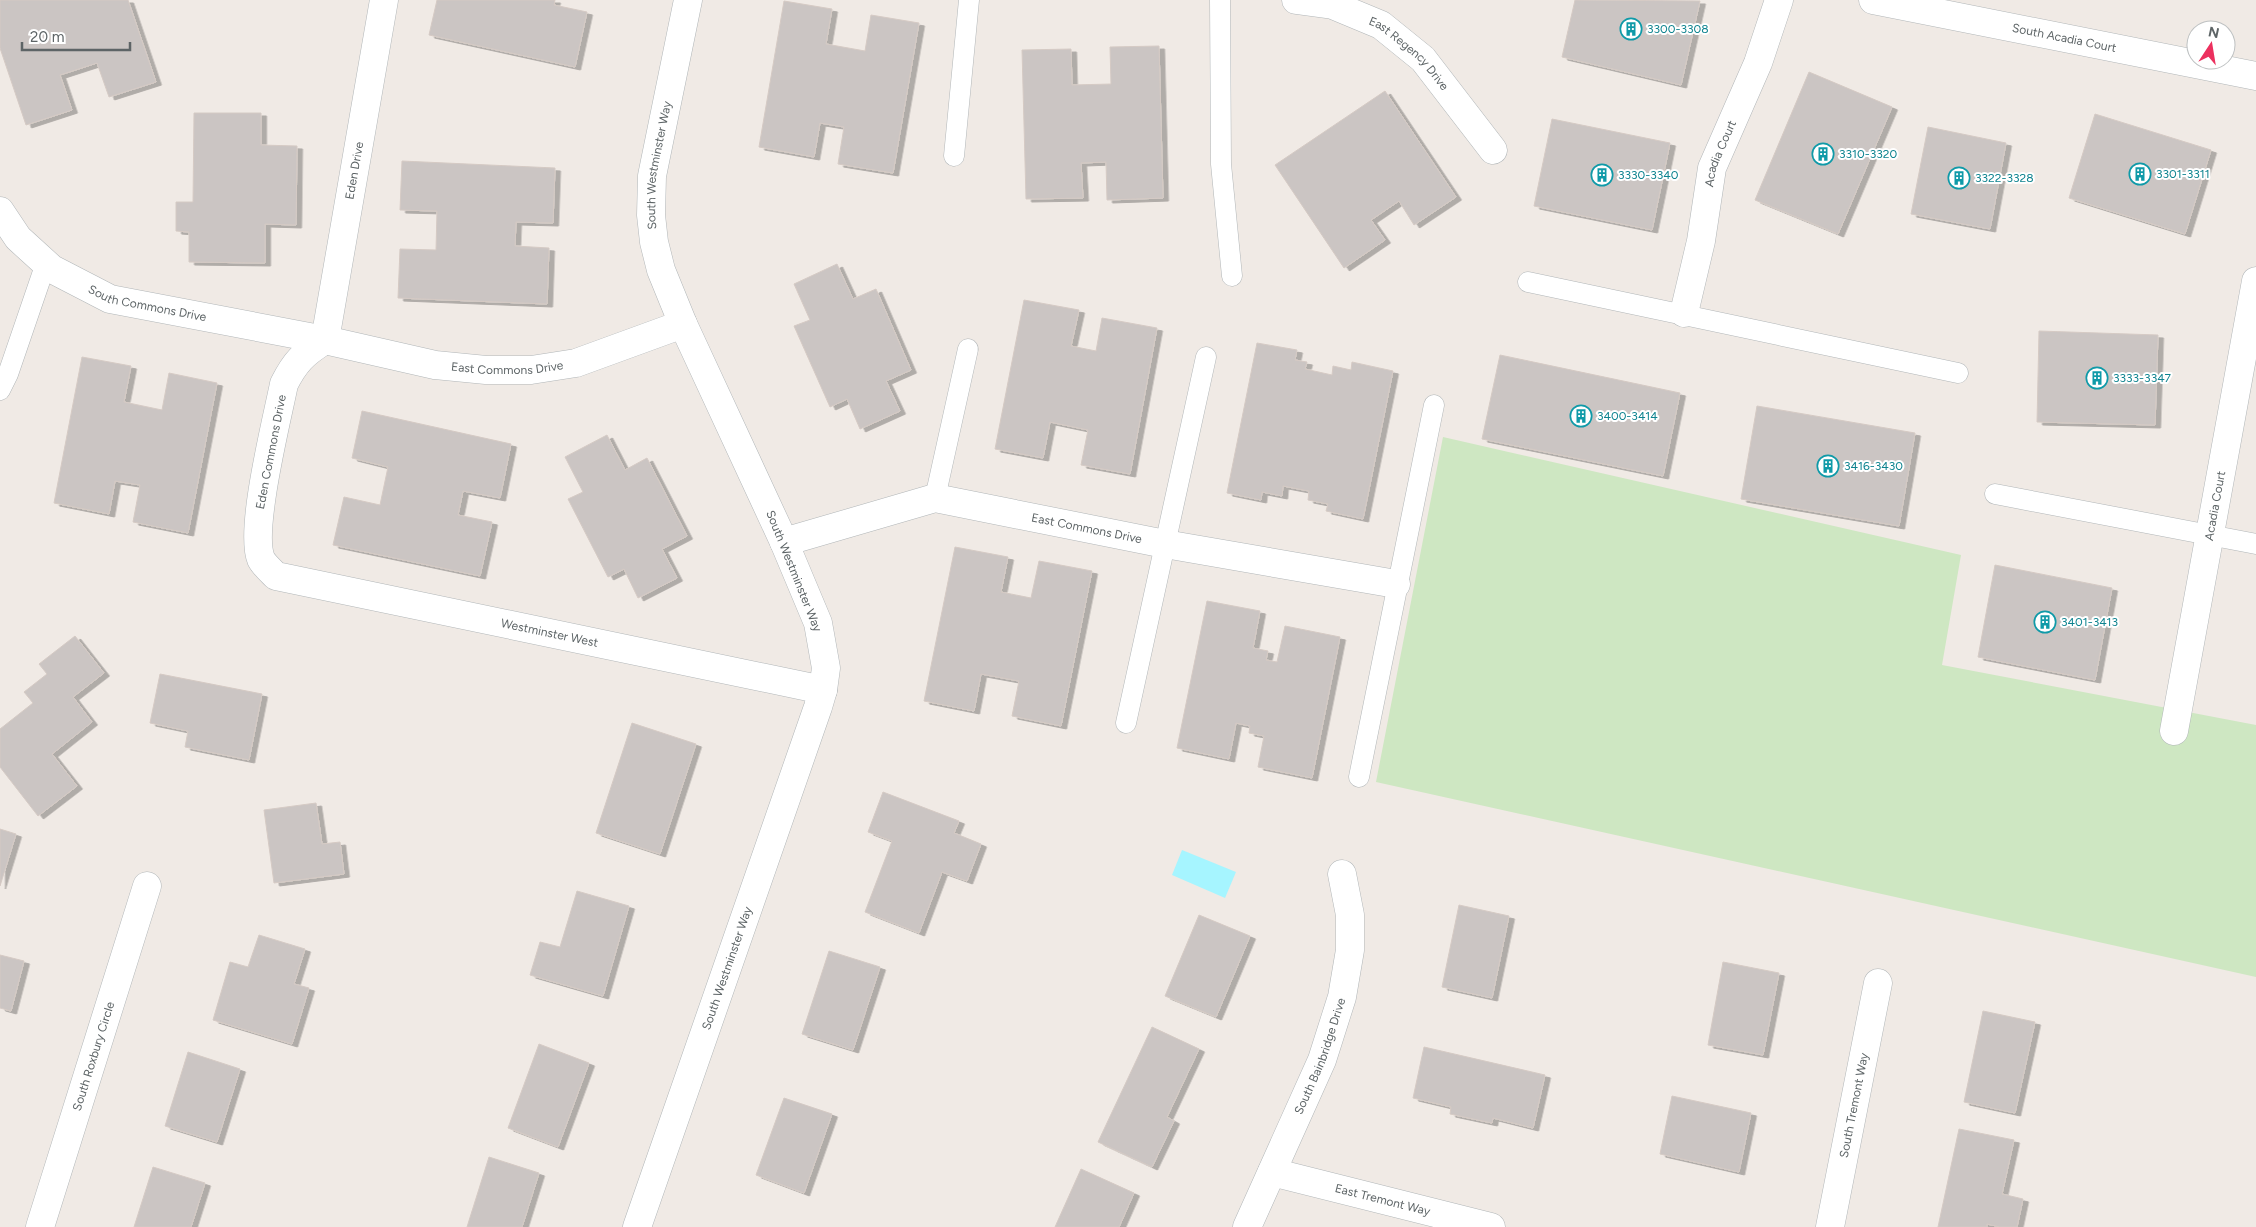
<svg xmlns="http://www.w3.org/2000/svg" width="2256" height="1227" font-family="Figtree,sans-serif">
	<style>
		.green { fill: #cee7c2 }
		.water { fill: #a6f5ff }
		.building { fill: #cbc5c3; stroke: #d5cac4; filter: url(#shadow) }
		.lines { fill: none; stroke-linecap: round; stroke-linejoin: round }
		.service-casing { stroke: #b1b6b8; stroke-width: 21 }
		.minor-casing { stroke: #b1b6b8; stroke-width: 29 }
		.service { stroke: #fff; stroke-width: 20 }
		.minor { stroke: #fff; stroke-width: 28 }
		.labels { text-anchor: middle; stroke-width: 4; stroke-linejoin: round; paint-order: stroke }
		.culture-label { font-size: 12px; fill: #0d838f; stroke: #fff; text-anchor: start }
		.street-label { font-size: 12px; fill: #5d6466; stroke: #fff }
	</style>
	<defs>
		<filter id="shadow"><feDropShadow dx="5.5" dy="3" stdDeviation="0" flood-color="#0004"/></filter>
	</defs>
	<rect width="100%" height="100%" fill="#f0eae5"/>
	<!-- green -->
	<polygon class="green" points="1443,437 1961,555 1942,665 2256,725 2256,977 1376,782"/>
	<!-- water -->
	<polygon class="water" points="1182,850 1236,872 1225,898 1172,875"/>
	<!-- building -->
	<g class="building">
		<polygon points="0,0 128,0 156,82 109,97 97,63 60,75 72,110 26,125 0,48"/>
		<polygon points="437,0 555,0 554,5 587,12 575,67 429,35"/>
		<polygon points="1575,0 1700,1 1681,85 1562,57"/>
		<polygon points="784,1 832,9 826,44 865,51 871,15 919,23 893,173 838,164 844,127 820,123 814,157 759,147"/>
		<polygon points="1159,46 1163,198 1107,200 1106,162 1081,163 1083,198 1026,199 1022,50 1071,49 1072,85 1111,84 1110,47"/>
		<polygon points="1809,72 1892,107 1838,234 1755,200"/>
		<polygon points="1385,91 1456,197 1414,225 1399,201 1371,220 1385,240 1344,268 1275,165"/>
		<polygon points="194,113 261,113 261,145 297,146 296,225 265,224 265,263 189,262 189,232 176,231 176,202 193,202"/>
		<polygon points="2095,114 2211,150 2185,234 2069,198"/>
		<polygon points="1552,119 1670,143 1652,230 1534,206"/>
		<polygon points="1928,127 2006,143 1990,229 1911,214"/>
		<polygon points="402,161 555,168 553,223 516,222 515,246 549,248 547,304 398,298 400,249 436,250 437,211 400,210"/>
		<polygon points="837,264 853,299 876,289 911,370 886,381 900,411 860,429 847,399 830,407 794,326 810,320 794,284"/>
		<polygon points="1024,300 1079,310 1071,346 1096,351 1102,318 1157,328 1130,474 1081,465 1088,430 1050,422 1043,458 995,449"/>
		<polygon points="2039,331 2158,335 2155,425 2037,422"/>
		<polygon points="1257,343 1297,350 1295,360 1307,362 1305,369 1332,375 1333,366 1351,370 1352,362 1393,371 1363,519 1326,511 1328,504 1308,500 1309,491 1283,486 1282,496 1262,492 1261,500 1227,493"/>
		<polygon points="1500,355 1680,393 1663,476 1482,439"/>
		<polygon points="82,357 131,366 124,402 162,410 169,373 217,383 188,533 133,522 140,485 115,481 109,514 54,503"/>
		<polygon points="1757,406 1915,433 1899,526 1741,499"/>
		<polygon points="362,411 511,444 500,498 463,491 458,515 492,522 480,576 333,545 344,497 380,505 388,467 352,458"/>
		<polygon points="607,435 625,470 647,458 687,536 662,549 677,578 638,598 624,569 608,577 568,499 583,492 565,457"/>
		<polygon points="955,547 1008,557 1001,592 1031,598 1039,561 1092,571 1061,726 1012,716 1019,681 981,674 974,711 924,701"/>
		<polygon points="1995,565 2112,588 2095,680 1978,657"/>
		<polygon points="1207,601 1260,611 1253,648 1268,651 1266,660 1277,662 1285,626 1340,637 1312,778 1258,767 1264,736 1249,733 1250,726 1236,723 1229,759 1177,748"/>
		<polygon points="75,636 104,673 73,697 92,722 52,754 77,786 38,816 0,767 0,729 33,703 24,692 47,674 39,664"/>
		<polygon points="160,674 262,694 249,760 185,747 188,731 150,723"/>
		<polygon points="632,723 696,744 660,854 596,833"/>
		<polygon points="883,792 959,821 954,833 981,844 967,881 942,872 919,933 865,912 892,841 868,832"/>
		<polygon points="316,803 322,844 340,842 344,874 274,883 264,810"/>
		<polygon points="0,829 16,834 0,886"/>
		<polygon points="577,891 629,906 603,996 530,975 540,942 560,947"/>
		<polygon points="1459,905 1509,916 1492,998 1442,987"/>
		<polygon points="1199,915 1250,936 1216,1017 1165,996"/>
		<polygon points="259,935 305,949 294,984 309,988 292,1044 213,1020 230,962 248,967"/>
		<polygon points="829,951 880,967 853,1050 802,1034"/>
		<polygon points="0,955 24,961 11,1011 0,1008"/>
		<polygon points="1723,962 1779,973 1763,1055 1708,1045"/>
		<polygon points="1983,1011 2035,1022 2015,1113 1964,1102"/>
		<polygon points="1152,1027 1199,1049 1167,1117 1174,1121 1152,1167 1098,1142"/>
		<polygon points="539,1044 589,1063 558,1147 508,1128"/>
		<polygon points="1424,1047 1545,1075 1533,1128 1493,1118 1492,1123 1450,1114 1451,1107 1413,1098"/>
		<polygon points="188,1052 240,1069 217,1142 165,1126"/>
		<polygon points="1672,1096 1751,1113 1739,1172 1660,1154"/>
		<polygon points="784,1098 832,1114 804,1193 756,1175"/>
		<polygon points="1959,1129 2014,1140 2002,1194 2023,1199 2017,1227 2000,1227 1987,1224 1987,1227 1938,1227"/>
		<polygon points="489,1157 539,1173 522,1227 467,1227"/>
		<polygon points="153,1167 205,1183 191,1227 134,1227"/>
		<polygon points="1081,1169 1134,1193 1119,1227 1055,1227"/>
	</g>
	<g class="lines">
		<!-- service casing -->
		<g class="service-casing">
			<g id="service">
				<polyline points="1220,0 1221,164 1232,276"/>
				<polyline points="954,156 969,0"/>
				<polyline points="1528,282 1958,373"/>
				<polyline points="0,390 8,374 46,263"/>
				<polyline points="1995,494 2256,544"/>
				<polyline points="935,498 968,349"/>
				<polyline points="1126,723 1206,357"/>
				<polyline points="1359,777 1434,405"/>
			</g>
		</g>
		<!-- minor casing -->
		<g class="minor-casing">
			<g id="minor">
				<path id="s1" d="M 1296,0 L 1333,5 L 1381,25 L 1423,59 L 1493,150"/>
				<path id="s2" d="M 1873,0 L 2256,76"/>
				<path id="s3" d="M 0,211 L 18,238 L 52,269 L 110,299 L 325,340 L 435,365 L 486,370 L 531,370 L 576,363 L 683,324"/>
				<path id="s4" d="M 1684,313 L 1701,241 L 1712,168 L 1758,63 L 1779,0"/>
				<path id="s5" d="M 325,340 C 304,353 295,362 284,384 C 277,419 249,530 261,559 C 264,565 271,571 276,576 L 823,690"/>
				<path id="s6" d="M 325,340 L 384,0"/>
				<path id="s7" d="M 784,542 L 935,498 L 1165,544 L 1396,584"/>
				<path id="s8" d="M 2174,731 L 2256,281"/>
				<path id="s9" d="M 1272,1172 L 1491,1227"/>
				<path id="s10" d="M 40,1227 L 147,886"/>
				<path id="s11" d="M 637,1227 L 818,707 L 823,690 L 826,668 L 818,623 L 784,542 L 683,324 L 661,270 L 654,242 L 651,215 L 652,176 L 688,0"/>
				<path id="s12" d="M 1247,1227 L 1322,1060 L 1342,997 L 1350,950 L 1350,915 L 1342,874"/>
				<path id="s13" d="M 1830,1227 L 1878,983"/>
			</g>
		</g>
		<!-- service -->
		<use href="#service" class="service"/>
		<!-- minor -->
		<use href="#minor" class="minor"/>
	</g>
	<!-- icons -->
	<defs>
		<g id="building-ring" transform="scale(1.125)"><circle r="9.5" fill="#fff" stroke="#0f9aa8" stroke-width="1.5"/><path d="M-4-6H4V6H1V3H-1V6H-4ZM-2.5-4.3h1.7v1.8h-1.7ZM.8-4.3h1.7v1.8H.8ZM-2.5-1h1.7V.8h-1.7ZM.8-1h1.7V.8H.8Z" fill="#0f9aa8"/></g>
	</defs>
	<g fill-rule="evenodd">
		<use href="#building-ring" x="1631" y="29"/>
		<use href="#building-ring" x="1823" y="154"/>
		<use href="#building-ring" x="2140" y="174"/>
		<use href="#building-ring" x="1602" y="175"/>
		<use href="#building-ring" x="1959" y="178"/>
		<use href="#building-ring" x="2097" y="378"/>
		<use href="#building-ring" x="1581" y="416"/>
		<use href="#building-ring" x="1828" y="466"/>
		<use href="#building-ring" x="2045" y="622"/>
	</g>
	<g class="labels">
		<!-- culture labels -->
		<g class="culture-label">
			<text x="1647" y="33">3300-3308</text>
			<text x="1839" y="158">3310-3320</text>
			<text x="2156" y="178">3301-3311</text>
			<text x="1618" y="179">3330-3340</text>
			<text x="1975" y="182">3322-3328</text>
			<text x="2113" y="382">3333-3347</text>
			<text x="1597" y="420">3400-3414</text>
			<text x="1844" y="470">3416-3430</text>
			<text x="2061" y="626">3401-3413</text>
		</g>
		<!-- street labels -->
		<g class="street-label">
			<text dy="4" stroke="none"><textPath href="#s2" startOffset="195">South Acadia Court</textPath></text>
			<text dy="4" stroke="none"><textPath href="#s1" startOffset="129">East Regency Drive</textPath></text>
			<text dy="4" stroke="none"><textPath href="#s4" startOffset="164">Acadia Court</textPath></text>
			<text dy="4" stroke="none"><textPath href="#s11" startOffset="1129">South Westminster Way</textPath></text>
			<text dy="4" stroke="none"><textPath href="#s6" startOffset="172">Eden Drive</textPath></text>
			<text dy="4" stroke="none"><textPath href="#s3" startOffset="181">South Commons Drive</textPath></text>
			<text dy="4" stroke="none"><textPath href="#s3" startOffset="548">East Commons Drive</textPath></text>
			<text transform="translate(271 452) rotate(-79)" y="4">Eden Commons Drive</text>
			<text dy="4" stroke="none"><textPath href="#s8" startOffset="229">Acadia Court</textPath></text>
			<text dy="4" stroke="none"><textPath href="#s7" startOffset="312">East Commons Drive</textPath></text>
			<text transform="translate(794 571) rotate(68)" y="4">South Westminster Way</text>
			<text dy="4" stroke="none"><textPath href="#s5" startOffset="541">Westminster West</textPath></text>
			<text dy="4" stroke="none"><textPath href="#s11" startOffset="274">South Westminster Way</textPath></text>
			<text dy="4" stroke="none"><textPath href="#s12" startOffset="186">South Bainbridge Drive</textPath></text>
			<text dy="4" stroke="none"><textPath href="#s10" startOffset="179">South Roxbury Circle</textPath></text>
			<text dy="4" stroke="none"><textPath href="#s13" startOffset="124">South Tremont Way</textPath></text>
			<text dy="4" stroke="none"><textPath href="#s9" startOffset="114">East Tremont Way</textPath></text>
		</g>
	</g>
	<!-- north arrow -->
	<g transform="translate(2211 45) rotate(12)"><circle r="24" fill="#ffffff" stroke="#bec1c2"/>
	<path d="M0-4L9 19L0 12L-9 19Z" fill="#ec305e"/>
	<text y="-8" font-size="14" font-weight="bold" text-anchor="middle" fill="#5d6466">N</text>
	</g>
	<!-- scale -->
	<path d="M22 42v8h108v-8" fill="none" stroke="#5d6466" stroke-width="2.5"/>
	<text x="30" y="42" font-size="15" fill="#5d6466" stroke="#ffffff" stroke-width="4" paint-order="stroke">20 m</text>
</svg>
